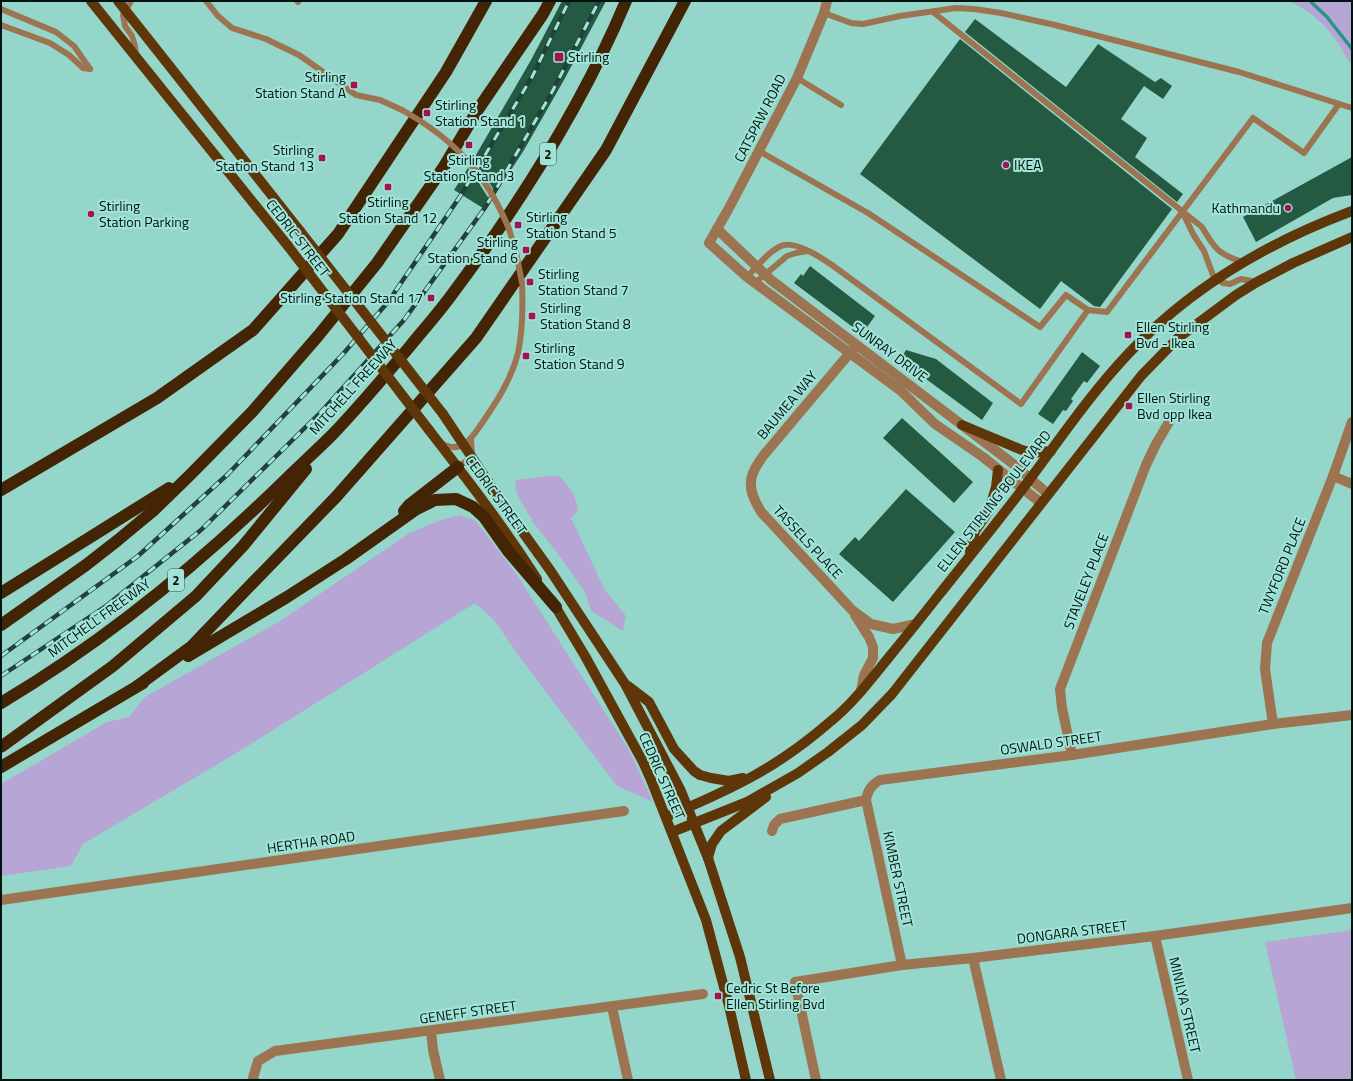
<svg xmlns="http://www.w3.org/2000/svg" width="1353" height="1081" font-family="'Titillium Web',sans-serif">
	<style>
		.green { fill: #b7a5d6 }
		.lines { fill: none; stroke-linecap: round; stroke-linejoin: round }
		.stream { stroke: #289686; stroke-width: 3.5 }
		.building { fill: #255a42 }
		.service { stroke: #9c7451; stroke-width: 6 }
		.minor { stroke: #9c7451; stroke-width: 10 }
		.primary { stroke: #5f3609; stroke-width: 10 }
		.motorway { stroke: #432404; stroke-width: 12 }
		.rail-casing { stroke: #22413b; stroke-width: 4.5 }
		.rail { stroke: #a1e4d7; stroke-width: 3; stroke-dasharray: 9; stroke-linecap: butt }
		.service-bridge { stroke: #9c7451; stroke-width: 6 }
		.primary-bridge { stroke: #5f3609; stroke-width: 10 }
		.poi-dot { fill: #a41254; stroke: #a1e4d7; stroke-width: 1.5 }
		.labels { text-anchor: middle; stroke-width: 4; stroke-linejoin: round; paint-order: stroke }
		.shield { fill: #a1e4d7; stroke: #30524c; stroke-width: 1 }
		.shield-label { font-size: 13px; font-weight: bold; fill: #001310 }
		.poi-label { font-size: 14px; fill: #001310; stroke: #a1e4d7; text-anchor: start }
		.street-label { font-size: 14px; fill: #001310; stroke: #a1e4d7 }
	</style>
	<rect width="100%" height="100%" fill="#94d7ca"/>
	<!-- green -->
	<g class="green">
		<path d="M 1289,1 L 1351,1 L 1352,64 C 1346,59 1344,53 1340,46 C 1326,25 1312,12 1289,1 Z"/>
		<path d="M 548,476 L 559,476 C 570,486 576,496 578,511 L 571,518 L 605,590 L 626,616 L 623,631 L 591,611 L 585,592 L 558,554 L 535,525 L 520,500 L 515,489 L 516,480 Z"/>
		<polygon points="460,515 476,521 517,575 629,750 653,802 617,786 519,656 494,620 475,603 238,752 83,844 71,866 1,876 1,784 107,722 129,717 145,697 280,621 408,534 438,521"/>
		<polygon points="1352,930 1352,1080 1296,1080 1265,942"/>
	</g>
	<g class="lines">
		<!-- stream -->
		<polyline class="stream" points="1310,1 1327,17 1352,49"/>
	</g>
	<!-- building -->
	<g class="building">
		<polygon points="562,1 606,1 564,80 524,150 496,193 482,172 473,160 531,60"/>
		<polygon points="975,19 1066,87 1098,44 1155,82 1161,78 1172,86 1163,99 1144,86 1121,119 1147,138 1135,157 1183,194 1177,202 965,32"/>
		<polygon points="960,39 1172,209 1100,307 1094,306 1061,281 1040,309 860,174"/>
		<polygon points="1352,157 1352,195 1333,198 1256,242 1243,217"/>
		<polygon points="468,168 475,177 491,202 486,210 454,190"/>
		<polygon points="810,266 875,316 862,334 794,283 801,274 803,276"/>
		<polygon points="906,350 936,359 993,403 982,420 900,360"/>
		<polygon points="1082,352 1100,366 1087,383 1084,381 1071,399 1073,401 1066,411 1063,410 1053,424 1038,414"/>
		<polygon points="902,418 973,482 954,503 883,438"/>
		<polygon points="906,489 955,532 893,602 839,554 855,537 859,541"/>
	</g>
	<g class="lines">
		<!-- service -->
		<g class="service">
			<polyline points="131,1 123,15 125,26 132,36 135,46 136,56"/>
			<polyline points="206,1 218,16 232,28 266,39 299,55 356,95 380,100 402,110"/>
			<polyline points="297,1 298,2"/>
			<polyline points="1,9 56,32 74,46 90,69"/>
			<path d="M 933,12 L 1202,227 C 1214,248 1219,255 1243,262"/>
			<polyline points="824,13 851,23 863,24 900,16 956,8 974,9 1001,13 1055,25 1239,72 1352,108"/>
			<polyline points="1,25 50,43 69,55 83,68 90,69"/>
			<polyline points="797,78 841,105"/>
			<polyline points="1183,213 1193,234 1204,251 1213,275 1217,279 1223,283 1230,284 1241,279 1257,282"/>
			<polyline points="509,229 516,252"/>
			<path d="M 747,277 C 756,268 771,248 784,245 C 797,242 822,258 832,265 L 1021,404 L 1088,310 L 1066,295 L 1040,327 L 868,213 L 759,151"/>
			<polyline points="755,283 787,256 796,253 807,251"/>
			<polyline points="1088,310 1107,312 1253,118 1304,153 1339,104"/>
			<path d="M 441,443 C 448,447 457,449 464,444 C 471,440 476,432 480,426 C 496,403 511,380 518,353 C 523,330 523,306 522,283"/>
			<polyline points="458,467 472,457 471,438"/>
		</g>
		<!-- minor -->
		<g class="minor">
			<polyline points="827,1 824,13 797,78 729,208 709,243 747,277 901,391 935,424 983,457 1041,503"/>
			<polyline points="717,229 771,280 962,425 1012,463 1048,494"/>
			<path d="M 854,348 L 763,456 C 760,461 755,467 753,473 C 747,487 754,501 762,513 L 852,610 L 871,624 L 893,629 L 916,624"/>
			<polyline points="1333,476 1352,484"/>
			<polyline points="855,615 869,637 873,647 873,658 864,675 861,691"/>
			<polyline points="1273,724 1265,669 1267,643 1333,476 1352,422"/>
			<polyline points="1072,755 1062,708 1060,689 1146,465 1156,444 1169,422"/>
			<polyline points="866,800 902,965"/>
			<path d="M 772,831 L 774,825 L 780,819 L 866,800 C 868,790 871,785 880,780 L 1072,755 L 1273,724 L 1352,715"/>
			<polyline points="1,900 624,811"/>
			<polyline points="1155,936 1188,1080"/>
			<polyline points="973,958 1001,1080"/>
			<polyline points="612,1007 628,1080"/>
			<polyline points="431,1031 433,1050 440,1080"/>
			<polyline points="254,1080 253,1078 258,1061 275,1051 703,994"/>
			<polyline points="816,1080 795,982 902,965 973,958 1155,936 1352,908"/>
		</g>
		<!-- primary -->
		<g class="primary">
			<polyline points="91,1 288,246"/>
			<polyline points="118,1 300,231"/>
			<polyline points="443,414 509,513 550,570 625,684 680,789 708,858 740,957 770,1080"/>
			<polyline points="962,425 1022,450 1032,453 1051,451"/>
			<path d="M 429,430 C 467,479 504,527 537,579"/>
			<polyline points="970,552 975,531 989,511 996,487 998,470"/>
			<polyline points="552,601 585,656 643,762 651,780 706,920 729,1006 746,1080"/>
			<polyline points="628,686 649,702 674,749 694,771 700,775 711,778 729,781 743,778"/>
			<path d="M 666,817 C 696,804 727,791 755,775 C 782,760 808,741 831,721 C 852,704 868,683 885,662 C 903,640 920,619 938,596 C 969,557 1001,518 1030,479 C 1062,436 1092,392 1129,353 C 1190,288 1269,242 1352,211"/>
			<polyline points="672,832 747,802 798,773 828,752 862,725 892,694 1141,376 1178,338 1236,295 1257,282 1293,263 1352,237"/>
			<polyline points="708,858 712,844 721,831 766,797"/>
		</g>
		<!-- motorway -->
		<g class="motorway">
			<polyline points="1,490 157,398 253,330 338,234 446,72 486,1"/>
			<polyline points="404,511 409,505 458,467"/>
			<polyline points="1,593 169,488"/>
			<polyline points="1,625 86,565 118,540 153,511 191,474 252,412 318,336 377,263 443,168 477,111 543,14 550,1"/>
			<polyline points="188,656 287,597 346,559 415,510 435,500 456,499 473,507 484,517 508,551 556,607"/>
			<polyline points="136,687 192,646 239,597 336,497 476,338 606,150 685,1"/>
			<path d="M 1,703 C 105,641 197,566 283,482 C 299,466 316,451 332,435 C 359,407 385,376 411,345 C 425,328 440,311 453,293 C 521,202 582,106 626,1"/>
			<polyline points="1,747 113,666 196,596 243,546 306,469"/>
			<polyline points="1,767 143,683"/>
		</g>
		<!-- rail casing -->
		<g class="rail-casing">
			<g id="rail">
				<polyline points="1,656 138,556 228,474 343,354 388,302 461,195 532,77 569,1"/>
				<polyline points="1,676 106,606 201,530 321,412 404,320 484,209 496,189 552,92 599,1"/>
			</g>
		</g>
		<!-- rail -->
		<use href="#rail" class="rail"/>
		<!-- service-bridge -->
		<g class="service-bridge">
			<path d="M 402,110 C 454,139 486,173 509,229"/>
			<polyline points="516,252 522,283"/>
		</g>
		<!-- primary-bridge -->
		<g class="primary-bridge">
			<polyline points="300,231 443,414"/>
			<polyline points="288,246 429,430"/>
		</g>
	</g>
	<!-- markers -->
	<g class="poi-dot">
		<rect x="554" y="52" width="10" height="10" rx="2"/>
		<rect x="350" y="81" width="8" height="8" rx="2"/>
		<rect x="423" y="109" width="8" height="8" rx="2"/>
		<rect x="465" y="141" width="8" height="8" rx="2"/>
		<rect x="318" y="154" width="8" height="8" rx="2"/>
		<circle cx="1006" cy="165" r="4"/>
		<rect x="384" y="183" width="8" height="8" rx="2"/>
		<circle cx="1288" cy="208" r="4"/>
		<circle cx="91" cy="214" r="4"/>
		<rect x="514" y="221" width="8" height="8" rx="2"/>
		<rect x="522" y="246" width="8" height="8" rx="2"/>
		<rect x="526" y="278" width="8" height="8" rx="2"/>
		<rect x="427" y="294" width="8" height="8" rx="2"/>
		<rect x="528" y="312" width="8" height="8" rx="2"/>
		<rect x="1124" y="331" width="8" height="8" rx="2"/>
		<rect x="522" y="352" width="8" height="8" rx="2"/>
		<rect x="1125" y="402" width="8" height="8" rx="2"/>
		<rect x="714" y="992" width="8" height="8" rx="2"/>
	</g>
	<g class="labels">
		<!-- shield labels -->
		<g class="shield">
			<rect x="540" y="143" width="16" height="22" rx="3"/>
			<rect x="168" y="569" width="16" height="22" rx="3"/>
		</g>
		<g class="shield-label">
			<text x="548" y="159">2</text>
			<text x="176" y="585">2</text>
		</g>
		<!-- poi labels -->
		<g class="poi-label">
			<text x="568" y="62">Stirling</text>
			<text x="346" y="82" text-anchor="end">Stirling<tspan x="346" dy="16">Station Stand A</tspan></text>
			<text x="435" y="110">Stirling<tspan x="435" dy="16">Station Stand 1</tspan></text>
			<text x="314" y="155" text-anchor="end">Stirling<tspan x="314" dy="16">Station Stand 13</tspan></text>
			<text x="469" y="165" text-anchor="middle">Stirling<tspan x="469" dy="16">Station Stand 3</tspan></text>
			<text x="1014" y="170">IKEA</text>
			<text x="388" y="207" text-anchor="middle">Stirling<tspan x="388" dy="16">Station Stand 12</tspan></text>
			<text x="99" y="211">Stirling<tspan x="99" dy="16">Station Parking</tspan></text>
			<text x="1280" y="213" text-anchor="end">Kathmandu</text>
			<text x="526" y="222">Stirling<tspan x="526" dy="16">Station Stand 5</tspan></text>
			<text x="518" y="247" text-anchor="end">Stirling<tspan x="518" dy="16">Station Stand 6</tspan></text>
			<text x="538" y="279">Stirling<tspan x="538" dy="16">Station Stand 7</tspan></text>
			<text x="423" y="303" text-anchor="end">Stirling Station Stand 17</text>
			<text x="540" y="313">Stirling<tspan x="540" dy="16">Station Stand 8</tspan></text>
			<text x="1136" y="332">Ellen Stirling<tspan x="1136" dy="16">Bvd - Ikea</tspan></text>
			<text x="534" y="353">Stirling<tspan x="534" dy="16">Station Stand 9</tspan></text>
			<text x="1137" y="403">Ellen Stirling<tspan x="1137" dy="16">Bvd opp Ikea</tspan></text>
			<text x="726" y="993">Cedric St Before<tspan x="726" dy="16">Ellen Stirling Bvd</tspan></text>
		</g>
		<!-- street labels -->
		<g class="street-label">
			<text transform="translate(760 118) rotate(-63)" y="5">CATSPAW ROAD</text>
			<text transform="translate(298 238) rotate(52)" y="5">CEDRIC STREET</text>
			<text transform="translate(890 352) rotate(37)" y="5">SUNRAY DRIVE</text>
			<text transform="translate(353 387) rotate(-48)" y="5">MITCHELL FREEWAY</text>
			<text transform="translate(787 405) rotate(-50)" y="5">BAUMEA WAY</text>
			<text transform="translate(496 495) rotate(54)" y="5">CEDRIC STREET</text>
			<text transform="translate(994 501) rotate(-52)" y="5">ELLEN STIRLING BOULEVARD</text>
			<text transform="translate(808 542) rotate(47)" y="5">TASSELS PLACE</text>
			<text transform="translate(1282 566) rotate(-68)" y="5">TWYFORD PLACE</text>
			<text transform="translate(1086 581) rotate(-69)" y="5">STAVELEY PLACE</text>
			<text transform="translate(99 618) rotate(-36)" y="5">MITCHELL FREEWAY</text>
			<text transform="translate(1051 743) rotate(-8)" y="5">OSWALD STREET</text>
			<text transform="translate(662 776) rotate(66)" y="5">CEDRIC STREET</text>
			<text transform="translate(311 842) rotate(-8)" y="5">HERTHA ROAD</text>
			<text transform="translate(898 879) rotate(78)" y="5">KIMBER STREET</text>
			<text transform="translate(1072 932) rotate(-7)" y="5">DONGARA STREET</text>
			<text transform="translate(1185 1005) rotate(77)" y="5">MINILYA STREET</text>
			<text transform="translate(468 1012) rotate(-8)" y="5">GENEFF STREET</text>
		</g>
	</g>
	<!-- border -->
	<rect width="1353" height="1081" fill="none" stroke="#001310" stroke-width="4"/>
</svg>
